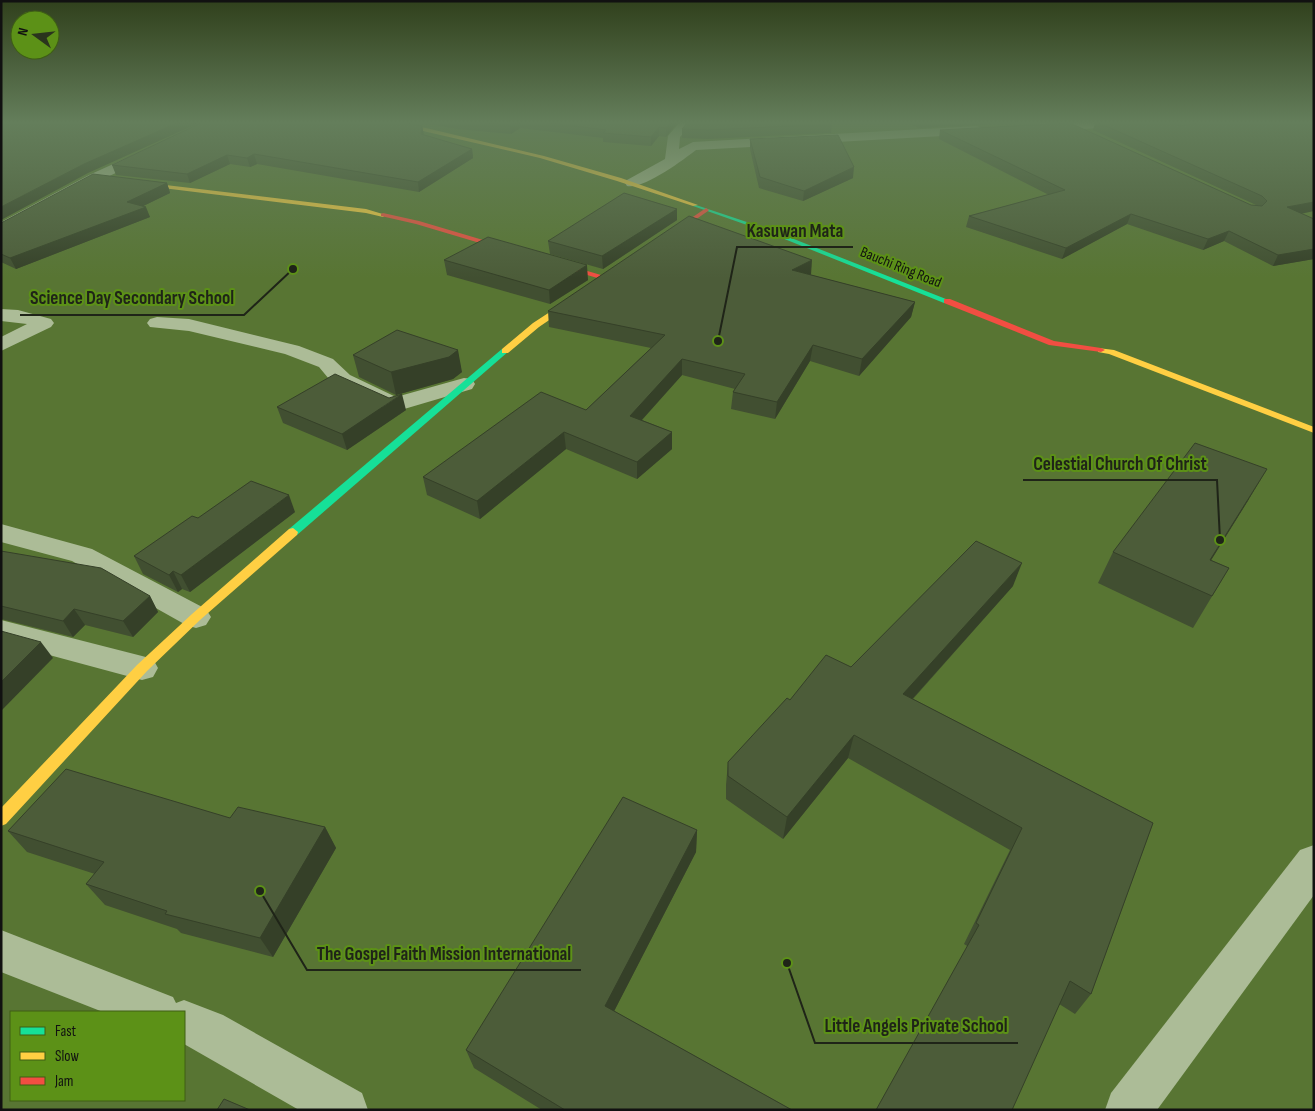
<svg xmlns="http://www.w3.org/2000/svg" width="1315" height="1111" font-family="'Sofia Sans Condensed',sans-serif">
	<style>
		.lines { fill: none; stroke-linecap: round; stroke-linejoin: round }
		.street { fill: #acbc97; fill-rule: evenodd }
		.fast { fill: #16e098; fill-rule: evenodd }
		.slow { fill: #ffcf43; fill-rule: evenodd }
		.jam { fill: #f24e42; fill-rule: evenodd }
		.wall { fill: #414f31 }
		.shaded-wall { fill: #354028 }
		.building { fill: #4c5c39; stroke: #354028 }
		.labels { text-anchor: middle; stroke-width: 4; stroke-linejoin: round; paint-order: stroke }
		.far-street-label { font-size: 15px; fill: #111; stroke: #5c9117 }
		.leader { fill: none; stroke: #1f2418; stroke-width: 2 }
		.callout-dot { fill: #1f2418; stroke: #5c9117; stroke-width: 2 }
		.callout-label { font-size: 19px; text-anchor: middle; font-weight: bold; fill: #1f2418; stroke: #5c9117; stroke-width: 4; stroke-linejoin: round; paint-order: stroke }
	</style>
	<rect width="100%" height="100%" fill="#587533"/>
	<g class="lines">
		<!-- street -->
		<g class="street">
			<polygon points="206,122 222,122 99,181 1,234 1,222 89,175"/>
			<path d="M 680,122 L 693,122 L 680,137 L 679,149 L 693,142 L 977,126 L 983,130 L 977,134 L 696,150 C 683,160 643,190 627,186 L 625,183 L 627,180 L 665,159 L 668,136 Z"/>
			<polygon points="1062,122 1147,122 1141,126 1040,131 1034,127 1040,123"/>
			<polygon points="1,309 18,310 51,319 54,323 51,327 1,351 1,337 27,324 1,321"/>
			<polygon points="157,317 189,319 299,346 333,359 350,375 396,397 464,378 472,379 475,384 472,389 394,412 334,385 319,367 285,354 189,331 150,327 147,323 150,319"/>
			<polygon points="1,524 92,549 206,609 211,617 206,625 196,628 186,625 72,561 1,542"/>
			<polygon points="1,620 142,656 153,659 158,668 153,677 142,680 1,642"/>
			<polygon points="1314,845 1314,895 1157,1110 1105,1110 1111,1093 1300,850"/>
			<polygon points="1,930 173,997 176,1003 184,1000 223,1015 362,1093 368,1110 299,1110 184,1044 184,1012 103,1012 1,972"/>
		</g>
		<!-- fast -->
		<g class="fast">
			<polygon points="693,204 771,230 951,301 944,303 767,232 693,206"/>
			<polygon points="502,349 508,349 509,351 297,535 289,535 288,532 289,529"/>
		</g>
		<!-- slow -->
		<g class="slow">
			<polygon points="384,122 395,122 426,128 544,156 621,178 698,205 693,206 617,181 540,158"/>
			<polygon points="132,181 366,209 386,215 383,217 366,213 130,184 129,183"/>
			<polygon points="576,295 583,297 539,327 508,353 502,353 502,349 533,323"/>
			<polygon points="1098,348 1114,350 1314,427 1314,433 1109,354 1098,352"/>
			<polygon points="293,528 298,532 297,535 200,620 147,671 6,824 1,826 1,808 137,665 192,614 289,529"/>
		</g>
		<!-- jam -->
		<g class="jam">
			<polygon points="706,208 709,210 708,211 666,240 662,240 662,238"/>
			<polygon points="383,213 419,221 611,278 604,280 416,224 381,216 381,214"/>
			<polygon points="944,299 950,299 1054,341 1101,348 1105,350 1101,352 1049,345 944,303"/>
		</g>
	</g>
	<!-- wall -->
	<g class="wall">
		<polygon points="419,122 678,122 666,137 659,136 651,146 603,142 603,138 520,128 511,134 457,129"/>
		<polygon points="907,122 1029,122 918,128"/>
		<polygon points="1095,122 1172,122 1301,214 1314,219 1314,259 1273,266 1224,241 1203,250 1127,224 1062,259 966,227 969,216 1049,195 939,139 940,130 1251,205 1256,205 1093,130"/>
		<polygon points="832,124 831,133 708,139 682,138 682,129"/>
		<polygon points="422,126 424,135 472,149 473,158 419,192 257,164 250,167 230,164 190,183 116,175 112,165"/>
		<polygon points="750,139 853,178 803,201 759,188 750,149"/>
		<polygon points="167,183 170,193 143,206 150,217 16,269 1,262 1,223"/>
		<polygon points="677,209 677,220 603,269 550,254 548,241"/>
		<polygon points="444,260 588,280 550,304 447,275"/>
		<polygon points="811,275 915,302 911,317 859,376 810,361 775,419 731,409 733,392 735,389 682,375 642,420 672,432 672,449 637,479 566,449 480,519 427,495 423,477 586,410 651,348 549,327 548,311"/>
		<polygon points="353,355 462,372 453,379 396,395 359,377"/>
		<polygon points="277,407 406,410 347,450 283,423"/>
		<polygon points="1249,499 1211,560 1229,568 1193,628 1098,583 1113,552"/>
		<polygon points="295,512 190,592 182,589 178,592 143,574 134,556 198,518"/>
		<polygon points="1,551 150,596 158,612 133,637 85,625 73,637 1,619"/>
		<polygon points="1013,586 913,699 1153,823 1091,994 1075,1014 964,944 1010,850 848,758 783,839 726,799 726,785 728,762 790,700 851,667"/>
		<polygon points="230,818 325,827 336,848 273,957 181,933 177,929 105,905 86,884 95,874 27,852 8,831"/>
		<polygon points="697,830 696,852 614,1011 792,1110 542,1110 474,1068 466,1050"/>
	</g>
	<!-- shaded-wall -->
	<g class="shaded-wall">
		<polygon points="179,122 201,122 88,173 1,220 1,207 84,164"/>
		<polygon points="515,122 520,122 520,128 511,134 510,125"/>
		<polygon points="671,122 678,122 666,137 666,128"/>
		<polygon points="422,126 424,135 421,134"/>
		<polygon points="659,127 659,136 651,146 651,137"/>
		<polygon points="472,149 473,158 419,192 418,182"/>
		<polygon points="254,154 257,164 250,167 247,158"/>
		<polygon points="227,155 230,164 190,183 187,174"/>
		<polygon points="854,167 853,178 803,201 804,191"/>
		<polygon points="167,183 170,193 131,212 127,202"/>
		<polygon points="1314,202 1314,211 1282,218 1287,207"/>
		<polygon points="146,207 150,217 16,269 10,258"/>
		<polygon points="677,209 677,220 603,269 602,256"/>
		<polygon points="1131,214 1127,224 1062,259 1066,248"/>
		<polygon points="1229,231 1224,241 1203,250 1208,239"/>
		<polygon points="1314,249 1314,259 1273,266 1278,255"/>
		<polygon points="812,260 811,275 792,270"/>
		<polygon points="587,265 588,280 550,304 549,290"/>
		<polygon points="915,302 911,317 859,376 862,359"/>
		<polygon points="813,345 810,361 775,419 777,402"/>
		<polygon points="458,350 462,372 453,379 396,395 391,372"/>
		<polygon points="682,359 682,375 630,433 630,416"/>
		<polygon points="402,394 406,410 347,450 342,434"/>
		<polygon points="564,432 566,449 480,519 477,501"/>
		<polygon points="672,432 672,449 637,479 637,462"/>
		<polygon points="1267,469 1249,499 1192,591 1210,560"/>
		<polygon points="289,495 295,512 190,592 181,575"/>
		<polygon points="1022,563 1013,586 896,717 903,694"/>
		<polygon points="173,571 182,589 178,592 169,575"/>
		<polygon points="150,596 158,612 133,637 123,621"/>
		<polygon points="74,609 85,625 73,637 63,621"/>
		<polygon points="41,642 53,658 1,711 1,682"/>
		<polygon points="854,735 848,758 783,839 787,817"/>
		<polygon points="325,827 336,848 273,957 260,938"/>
		<polygon points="697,830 696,852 607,1025 605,1006"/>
	</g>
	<!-- building -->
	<g class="building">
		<polygon points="1,122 179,122 84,164 1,207"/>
		<polygon points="203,122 402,122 422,126 421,134 472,149 418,182 254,154 247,158 227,155 187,174 112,165"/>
		<polygon points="476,122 515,122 510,125"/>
		<polygon points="543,122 671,122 666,128 659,127 651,137 603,133 606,130"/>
		<polygon points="688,122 831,122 832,124 708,130 682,129"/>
		<polygon points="1097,122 1172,122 1180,126 1203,122 1314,122 1314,202 1287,207 1314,219 1314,249 1278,255 1229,231 1208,239 1131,214 1066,248 969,216 1065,190 940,130 1070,123 1251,205 1262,206 1267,201 1262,196"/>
		<polygon points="838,135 854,167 804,191 760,177 750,139"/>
		<polygon points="93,174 167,183 127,202 146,207 10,258 1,254 1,223"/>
		<polygon points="624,193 677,209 602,256 548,241"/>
		<polygon points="689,216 812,260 792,270 915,302 862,359 813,345 777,402 733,392 745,374 682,359 630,416 672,432 637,462 564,432 477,501 423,477 541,392 586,410 665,335 548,311"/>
		<polygon points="488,237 587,265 549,290 444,260"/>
		<polygon points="397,330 458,350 449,357 391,372 353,355"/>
		<polygon points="335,374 389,398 402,394 342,434 277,407"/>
		<polygon points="1195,443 1267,469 1210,560 1229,568 1212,596 1113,552"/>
		<polygon points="251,481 289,495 181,575 173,571 169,575 134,556 192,516 198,518"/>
		<polygon points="976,541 1022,563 903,694 1153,823 1091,994 1070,981 1012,1110 876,1110 979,925 976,923 1022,828 854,735 787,817 728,776 728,762 787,698 790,700 826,655 851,667"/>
		<polygon points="1,551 101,568 150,596 123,621 74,609 63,621 1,606"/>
		<polygon points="1,631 41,642 1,682"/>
		<polygon points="66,769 230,818 238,807 325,827 260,938 165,914 167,911 86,884 104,862 8,831"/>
		<polygon points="623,797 697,830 605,1006 792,1110 565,1110 466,1050"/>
		<polygon points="224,1099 250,1110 217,1110"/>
	</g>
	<!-- sky -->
	<linearGradient id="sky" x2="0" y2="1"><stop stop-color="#30401c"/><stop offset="0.44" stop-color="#647e5b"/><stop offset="1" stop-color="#647e5b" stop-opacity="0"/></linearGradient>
	<rect width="1315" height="278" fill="url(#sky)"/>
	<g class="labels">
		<!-- far-street labels -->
		<g class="far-street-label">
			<text transform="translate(901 267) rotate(22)" y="5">Bauchi Ring Road</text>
		</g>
	</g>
	<!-- callouts -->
	<path class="leader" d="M718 341L737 247H853M293 269L244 315H20M1220 540L1217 480H1023M260 891L307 970H581M787 963L815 1043H1018"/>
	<g class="callout-dot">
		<circle cx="718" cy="341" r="5"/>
		<circle cx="293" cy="269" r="5"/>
		<circle cx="1220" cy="540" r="5"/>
		<circle cx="260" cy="891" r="5"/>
		<circle cx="787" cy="963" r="5"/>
	</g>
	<g class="callout-label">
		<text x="795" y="237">Kasuwan Mata</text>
		<text x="132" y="304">Science Day Secondary School</text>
		<text x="1120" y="470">Celestial Church Of Christ</text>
		<text x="444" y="960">The Gospel Faith Mission International</text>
		<text x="916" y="1032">Little Angels Private School</text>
	</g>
	<!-- border -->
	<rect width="1315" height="1111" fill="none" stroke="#111111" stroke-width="5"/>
	<!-- legend -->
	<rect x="10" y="1011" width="175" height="90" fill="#5c9117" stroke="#3e5e15"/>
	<rect x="20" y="1027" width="25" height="8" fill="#16e098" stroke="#3e5e15"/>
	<text x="55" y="1036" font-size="15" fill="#111111">Fast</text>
	<rect x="20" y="1052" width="25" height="8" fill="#ffcf43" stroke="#3e5e15"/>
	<text x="55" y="1061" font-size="15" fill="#111111">Slow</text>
	<rect x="20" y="1077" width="25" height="8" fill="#f24e42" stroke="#3e5e15"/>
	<text x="55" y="1086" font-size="15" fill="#111111">Jam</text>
	<!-- north arrow -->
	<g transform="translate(35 35) rotate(285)"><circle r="24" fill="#5c9117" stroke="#3e5e15"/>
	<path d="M0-4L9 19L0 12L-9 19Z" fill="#2a341d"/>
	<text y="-8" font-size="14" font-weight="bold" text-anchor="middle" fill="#111111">N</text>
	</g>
</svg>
